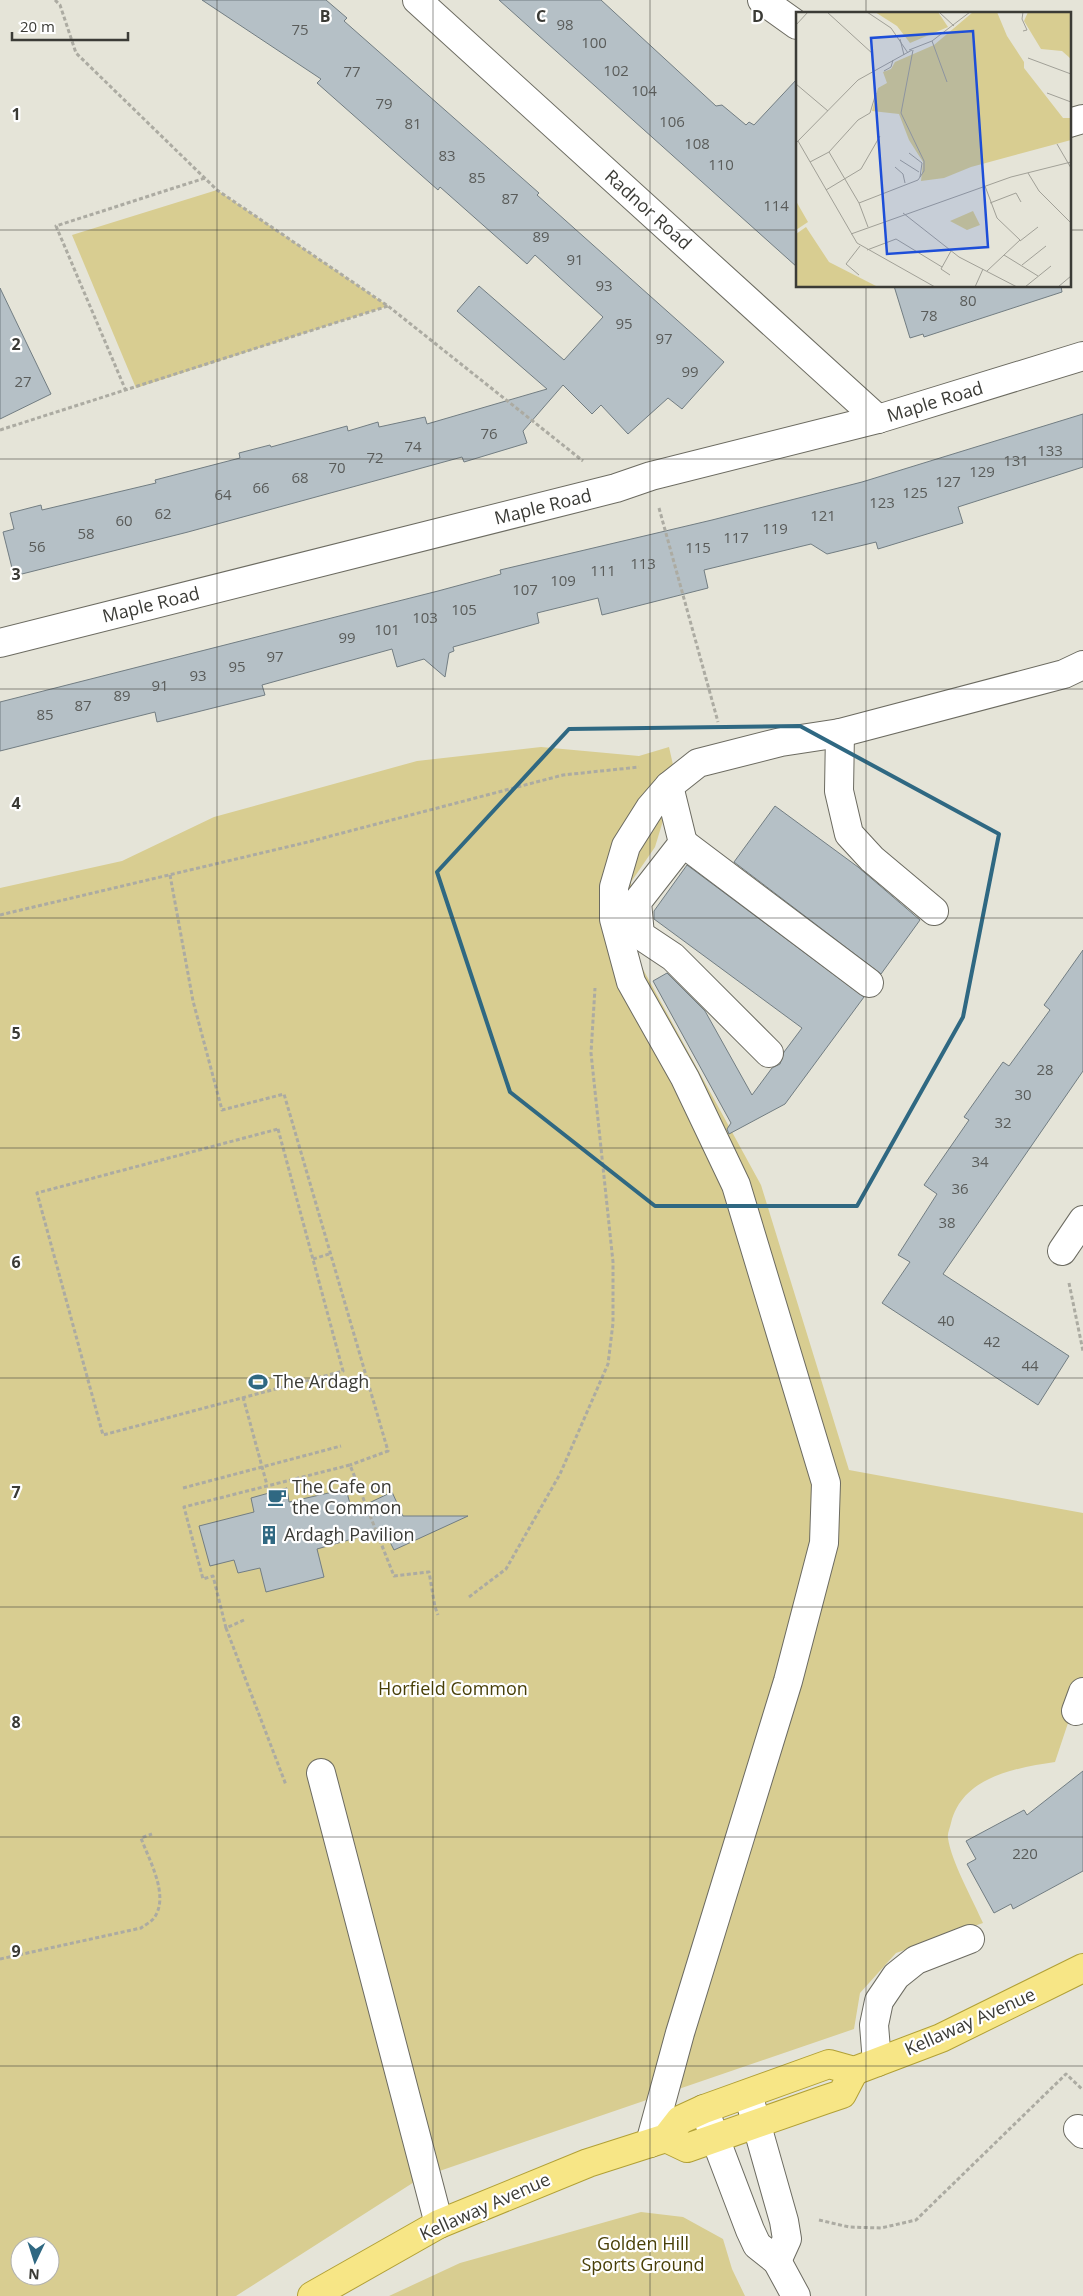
<svg xmlns="http://www.w3.org/2000/svg" width="1083" height="2296" font-family="'Open Sans',sans-serif">
	<style>
		.green { fill: #d8cd91; fill-rule: evenodd }
		.building { fill: #b5c0c6; stroke: #727d82 }
		.lines { fill: none; stroke-linecap: round; stroke-linejoin: round }
		.minor-casing { stroke: #6c6b61; stroke-width: 30 }
		.major-casing { stroke: #b1a036; stroke-width: 30 }
		.path { stroke: #acaba2; stroke-width: 3; stroke-dasharray: 4 2.5; stroke-linecap: butt }
		.minor { stroke: #fff; stroke-width: 28 }
		.major { stroke: #f7e686; stroke-width: 28 }
		.marked { fill: none; stroke: #2f6882; stroke-width: 4; stroke-linejoin: round }
		.grid { fill: none; stroke: #3b3b36; stroke-width: 1; stroke-opacity: 0.55 }
		.labels { text-anchor: middle; stroke-width: 4.5; stroke-linejoin: round; paint-order: stroke }
		.number-label { font-size: 15px; fill: #5a5c5a }
		.street-label { font-size: 18px; fill: #3b3b36; stroke: #fff }
		.poi-label { font-size: 18px; fill: #3b3b36; stroke: #fff; text-anchor: start }
		.park-label { font-size: 18px; fill: #483f07; stroke: #fff }
		.inset-road { fill: none; stroke: #a1a097; stroke-width: 1 }
		.view { fill: #1d4ed8; fill-opacity: 0.15; stroke: #1d4ed8; stroke-width: 2.5 }
		.inset-edge { fill: none; stroke: #3b3b36; stroke-width: 2.5 }
		.grid-label { font-size: 16px; text-anchor: middle; font-weight: bold; fill: #3b3b36; stroke: #fff; stroke-width: 4.5; stroke-linejoin: round; paint-order: stroke }
	</style>
	<rect width="100%" height="100%" fill="#e5e4d8"/>
	<!-- green -->
	<g class="green">
		<polygon points="217,190 388,306 136,388 72,235"/>
		<path d="M 541,747 L 639,756 L 669,747 L 676,778 L 655,847 L 631,882 L 633,951 L 761,1185 L 849,1470 L 1083,1513 L 1083,1678 L 1055,1762 C 1015,1768 962,1777 951,1823 C 950,1828 947,1834 948,1838 C 951,1861 973,1900 983,1923 L 896,1953 L 860,1993 L 854,2029 L 422,2177 L 236,2296 L 0,2296 L 0,888 L 122,861 L 214,817 L 417,761 ZM 20,2246 L 50,2246 L 50,2276 L 20,2276 Z"/>
		<polygon points="641,2212 683,2217 723,2239 732,2269 745,2296 389,2296 460,2263"/>
	</g>
	<!-- building -->
	<g class="building">
		<polygon points="202,0 326,0 347,18 344,21 539,193 537,195 724,362 682,409 668,398 628,434 601,405 592,414 563,385 523,431 527,443 464,462 462,457 188,532 14,576 3,532 14,529 10,513 41,505 42,510 156,483 155,480 240,458 239,453 270,445 271,447 347,426 348,431 378,422 379,427 425,417 427,424 547,389 457,311 479,286 564,360 603,317 535,255 527,264 440,187 438,190 317,83 321,79"/>
		<polygon points="499,0 601,0 716,106 722,105 746,125 749,122 754,125 797,79 797,267"/>
		<polygon points="894,286 1061,286 1062,292 924,337 923,334 910,338"/>
		<polygon points="0,288 51,394 0,419"/>
		<polygon points="1083,414 1083,467 958,507 963,523 878,549 876,542 827,554 811,544 704,570 708,588 602,615 598,598 537,613 539,623 453,647 454,651 449,653 445,677 424,659 397,667 392,649 262,685 265,695 157,722 155,712 0,751 0,702 438,591 501,574 500,570 712,520 862,482"/>
		<polygon points="775,806 858,867 920,920 881,974 734,862"/>
		<polygon points="687,865 864,997 785,1104 729,1134 727,1129 731,1123 653,981 667,973 705,1011 752,1095 772,1068 780,1064 784,1052 802,1028 654,919 654,911"/>
		<polygon points="1083,950 1083,1071 943,1274 1069,1356 1038,1405 882,1303 910,1262 898,1255 937,1194 924,1185 969,1120 964,1117 1003,1062 1009,1066 1050,1010 1044,1005"/>
		<polygon points="287,1488 289,1502 346,1489 352,1511 392,1492 403,1516 468,1516 394,1550 384,1530 317,1549 324,1577 266,1592 260,1568 238,1573 234,1560 210,1566 199,1526 254,1512 251,1498"/>
		<polygon points="1083,1771 1083,1871 1013,1909 1011,1904 994,1913 967,1864 976,1859 966,1841 1024,1810 1027,1815"/>
	</g>
	<g class="lines">
		<!-- minor casing -->
		<g class="minor-casing">
			<g id="minor">
				<polyline points="417,0 878,419"/>
				<polyline points="762,0 797,25"/>
				<polyline points="1069,123 1083,119"/>
				<polyline points="0,643 616,488 651,476 878,419 1083,356"/>
				<polyline points="840,733 839,791 849,834 872,859 934,911"/>
				<polyline points="669,786 683,843 637,902 640,935 673,957 769,1053"/>
				<polyline points="683,843 869,983"/>
				<polyline points="1062,1251 1083,1220"/>
				<polyline points="1076,1711 1083,1692"/>
				<polyline points="321,1773 439,2224"/>
				<polyline points="877,2062 874,2025 879,2001 896,1976 916,1960 970,1939"/>
				<polyline points="748,2094 784,2221 787,2239 777,2261"/>
				<polyline points="704,2109 750,2230 757,2245 777,2261 796,2296"/>
				<polyline points="1078,2129 1083,2134"/>
				<polyline points="650,2143 680,2033 788,1681 824,1543 826,1483 736,1185 685,1078 631,982 614,919 614,887 626,846 650,808 669,786 698,763 781,742 840,733 1064,674 1083,665"/>
			</g>
		</g>
		<!-- major casing -->
		<g class="major-casing">
			<g id="major">
				<polyline points="666,2138 687,2148 824,2100 842,2094 854,2071"/>
				<polyline points="312,2296 439,2224 588,2163 666,2138 680,2120 704,2109 829,2064 854,2071 941,2038 1083,1968"/>
			</g>
		</g>
		<!-- path -->
		<g class="path">
			<polyline points="55,0 60,5 76,53 217,190 388,306 583,461"/>
			<polyline points="126,391 56,226 205,178"/>
			<polyline points="0,430 388,306"/>
			<polyline points="659,508 718,722"/>
			<polyline points="170,875 193,1001 222,1110 284,1094 388,1451 350,1465"/>
			<polyline points="0,915 308,842 563,775 639,767"/>
			<polygon points="278,1129 343,1371 103,1435 37,1193"/>
			<polyline points="313,1259 329,1254"/>
			<polyline points="1069,1283 1083,1351"/>
			<polyline points="243,1397 267,1485"/>
			<polyline points="183,1488 341,1446"/>
			<polyline points="469,1597 506,1569 560,1474 608,1364 613,1323 613,1262 591,1053 595,988"/>
			<polyline points="244,1620 226,1628 286,1785"/>
			<polyline points="226,1628 213,1576 203,1579 184,1507 350,1465 394,1576 429,1572 435,1607 438,1615"/>
			<path d="M 0,1959 L 141,1928 C 145,1925 151,1922 154,1918 C 170,1896 149,1860 141,1838 L 152,1834"/>
			<polyline points="819,2220 849,2227 881,2228 916,2220 1066,2074 1083,2090"/>
		</g>
		<!-- minor -->
		<use href="#minor" class="minor"/>
		<!-- major -->
		<use href="#major" class="major"/>
	</g>
	<!-- marked area -->
	<path class="marked" d="M 800,726 L 999,834 L 963,1017 L 857,1206 L 655,1206 L 510,1092 L 437,872 L 569,729 Z"/>
	<!-- grid -->
	<path class="grid" d="M 217,0 L 217,2296M 433,0 L 433,2296M 650,0 L 650,2296M 866,0 L 866,14M 0,230 L 797,230M 1069,230 L 1083,230M 866,286 L 866,2296M 0,459 L 1083,459M 0,689 L 1083,689M 0,918 L 1083,918M 0,1148 L 1083,1148M 0,1378 L 1083,1378M 0,1607 L 1083,1607M 0,1837 L 1083,1837M 0,2066 L 1083,2066"/>
	<!-- icons -->
	<defs>
		<g id="stadium-bare" transform="scale(1.5)"><path d="M0-5a6.5 5 0 1 0 0 10a6.5 5 0 1 0 0-10ZM-3.5-1.8h7v3.6h-7Z" fill="#2f6882" stroke="#fff" stroke-width="2.5" paint-order="stroke"/></g>
		<g id="cafe-bare" transform="scale(1.5)"><path d="M-5.5-4.5H6V0H3Q3 3.5 0 3.5H-2.5Q-5.5 3.5-5.5 0ZM3-3.2v2h1.7v-2ZM-6 4.5H4V6H-6Z" fill="#2f6882" stroke="#fff" stroke-width="2.5" paint-order="stroke"/></g>
		<g id="building-bare" transform="scale(1.5)"><path d="M-4-6H4V6H1V3H-1V6H-4ZM-2.5-4.3h1.7v1.8h-1.7ZM.8-4.3h1.7v1.8H.8ZM-2.5-1h1.7V.8h-1.7ZM.8-1h1.7V.8H.8Z" fill="#2f6882" stroke="#fff" stroke-width="2.5" paint-order="stroke"/></g>
	</defs>
	<g fill-rule="evenodd">
		<use href="#stadium-bare" x="258" y="1382"/>
		<use href="#cafe-bare" x="277" y="1497"/>
		<use href="#building-bare" x="269" y="1535"/>
	</g>
	<g class="labels">
		<!-- number labels -->
		<g class="number-label">
			<text x="565" y="30">98</text>
			<text x="300" y="35">75</text>
			<text x="594" y="48">100</text>
			<text x="616" y="76">102</text>
			<text x="352" y="77">77</text>
			<text x="644" y="96">104</text>
			<text x="384" y="109">79</text>
			<text x="672" y="127">106</text>
			<text x="413" y="129">81</text>
			<text x="697" y="149">108</text>
			<text x="447" y="161">83</text>
			<text x="721" y="170">110</text>
			<text x="477" y="183">85</text>
			<text x="510" y="204">87</text>
			<text x="776" y="211">114</text>
			<text x="541" y="242">89</text>
			<text x="575" y="265">91</text>
			<text x="604" y="291">93</text>
			<text x="968" y="306">80</text>
			<text x="929" y="321">78</text>
			<text x="624" y="329">95</text>
			<text x="664" y="344">97</text>
			<text x="690" y="377">99</text>
			<text x="23" y="387">27</text>
			<text x="489" y="439">76</text>
			<text x="413" y="452">74</text>
			<text x="1050" y="456">133</text>
			<text x="375" y="463">72</text>
			<text x="1016" y="466">131</text>
			<text x="337" y="473">70</text>
			<text x="982" y="477">129</text>
			<text x="300" y="483">68</text>
			<text x="948" y="487">127</text>
			<text x="261" y="493">66</text>
			<text x="915" y="498">125</text>
			<text x="223" y="500">64</text>
			<text x="882" y="508">123</text>
			<text x="163" y="519">62</text>
			<text x="823" y="521">121</text>
			<text x="124" y="526">60</text>
			<text x="775" y="534">119</text>
			<text x="86" y="539">58</text>
			<text x="736" y="543">117</text>
			<text x="37" y="552">56</text>
			<text x="698" y="553">115</text>
			<text x="643" y="569">113</text>
			<text x="603" y="576">111</text>
			<text x="563" y="586">109</text>
			<text x="525" y="595">107</text>
			<text x="464" y="615">105</text>
			<text x="425" y="623">103</text>
			<text x="387" y="635">101</text>
			<text x="347" y="643">99</text>
			<text x="275" y="662">97</text>
			<text x="237" y="672">95</text>
			<text x="198" y="681">93</text>
			<text x="160" y="691">91</text>
			<text x="122" y="701">89</text>
			<text x="83" y="711">87</text>
			<text x="45" y="720">85</text>
			<text x="1045" y="1075">28</text>
			<text x="1023" y="1100">30</text>
			<text x="1003" y="1128">32</text>
			<text x="980" y="1167">34</text>
			<text x="960" y="1194">36</text>
			<text x="947" y="1228">38</text>
			<text x="946" y="1326">40</text>
			<text x="992" y="1347">42</text>
			<text x="1030" y="1371">44</text>
			<text x="1025" y="1859">220</text>
		</g>
		<!-- street labels -->
		<g class="street-label">
			<text transform="translate(648 210) rotate(42)" y="6">Radnor Road</text>
			<text transform="translate(935 402) rotate(-17)" y="6">Maple Road</text>
			<text transform="translate(543 507) rotate(-14)" y="6">Maple Road</text>
			<text transform="translate(151 605) rotate(-14)" y="6">Maple Road</text>
			<text transform="translate(970 2022) rotate(-24)" y="6">Kellaway Avenue</text>
			<text transform="translate(485 2207) rotate(-24)" y="6">Kellaway Avenue</text>
		</g>
		<!-- poi labels -->
		<g class="poi-label">
			<text x="273" y="1388">The Ardagh</text>
			<text x="292" y="1493">The Cafe on<tspan x="292" dy="21">the Common</tspan></text>
			<text x="284" y="1541">Ardagh Pavilion</text>
		</g>
		<!-- park labels -->
		<g class="park-label">
			<text x="453" y="1695">Horfield Common</text>
			<text x="643" y="2250">Golden Hill<tspan x="643" dy="21">Sports Ground</tspan></text>
		</g>
	</g>
	<!-- overview -->
	<g transform="translate(796 12)">
		<rect width="275" height="275" fill="#e5e4d8"/>
		<path d="M 79,0 L 142,0 L 152,15 L 114,31 L 101,14 ZM 177,0 L 201,0 L 211,24 L 228,50 L 228,56 L 267,106 L 275,106 L 275,128 L 175,155 L 148,166 L 125,169 L 127,150 L 113,128 L 103,102 L 76,99 L 82,76 L 91,71 L 87,60 L 95,57 L 99,50 L 138,33 ZM 232,0 L 275,0 L 275,47 L 266,39 L 245,37 L 228,9 ZM 0,189 L 12,210 L 0,218 ZM 177,199 L 184,213 L 171,218 L 154,209 ZM 10,215 L 33,250 L 82,275 L 0,275 L 0,222 Z" fill="#d8cd91"/>
		<path class="inset-road" d="M 31,0 L 77,42M 71,0 L 95,16 L 112,41M 143,0 L 158,14M 0,13 L 12,0M 227,19 L 231,18 L 226,7 L 227,0M 104,27 L 108,43M 136,29 L 151,70M 113,38 L 136,29 L 174,0M 232,46 L 275,62M 88,59 L 95,55 L 97,48M 0,72 L 32,99M 251,81 L 275,90M 2,129 L 61,231 L 139,275M 0,131 L 62,68 L 116,38M 261,132 L 275,156M 33,140 L 63,191 L 72,215M 113,141 L 126,151 L 124,165M 104,148 L 123,160M 14,150 L 33,140 L 62,108 L 74,101 L 80,81M 99,155 L 107,162 L 109,171M 232,161 L 243,179 L 275,211M 189,174 L 201,206 L 224,228 L 191,259M 30,178 L 65,157 L 84,124M 63,191 L 122,168 L 128,159 L 128,149 L 105,101 L 117,38M 194,191 L 220,181 L 225,190M 107,201 L 163,245 L 221,275M 55,222 L 215,165 L 275,150M 224,229 L 242,215M 71,238 L 100,227 L 146,255M 208,243 L 242,264M 226,253 L 250,234M 63,263 L 50,252 L 64,234M 154,263 L 145,257 L 155,239M 179,275 L 187,257M 229,275 L 255,254M 262,275 L 275,264"/>
		<path class="view" d="M 177,19 L 192,235 L 91,242 L 75,26 Z"/>
		<rect width="275" height="275" class="inset-edge"/>
	</g>
	<g class="grid-label">
		<text x="325" y="22">B</text>
		<text x="541" y="22">C</text>
		<text x="758" y="22">D</text>
		<text x="16" y="120">1</text>
		<text x="16" y="350">2</text>
		<text x="16" y="580">3</text>
		<text x="16" y="809">4</text>
		<text x="16" y="1039">5</text>
		<text x="16" y="1268">6</text>
		<text x="16" y="1498">7</text>
		<text x="16" y="1728">8</text>
		<text x="16" y="1957">9</text>
	</g>
	<!-- north arrow -->
	<g transform="translate(35 2261) rotate(184)"><circle r="24" fill="#ffffff" stroke="#b1b1af"/>
	<path d="M0-4L9 19L0 12L-9 19Z" fill="#2f6882"/>
	<text y="-8" font-size="14" font-weight="bold" text-anchor="middle" fill="#3b3b36">N</text>
	</g>
	<!-- scale -->
	<path d="M12 32v8h116v-8" fill="none" stroke="#3b3b36" stroke-width="2.5"/>
	<text x="20" y="32" font-size="15" fill="#3b3b36" stroke="#ffffff" stroke-width="4" paint-order="stroke">20 m</text>
</svg>
